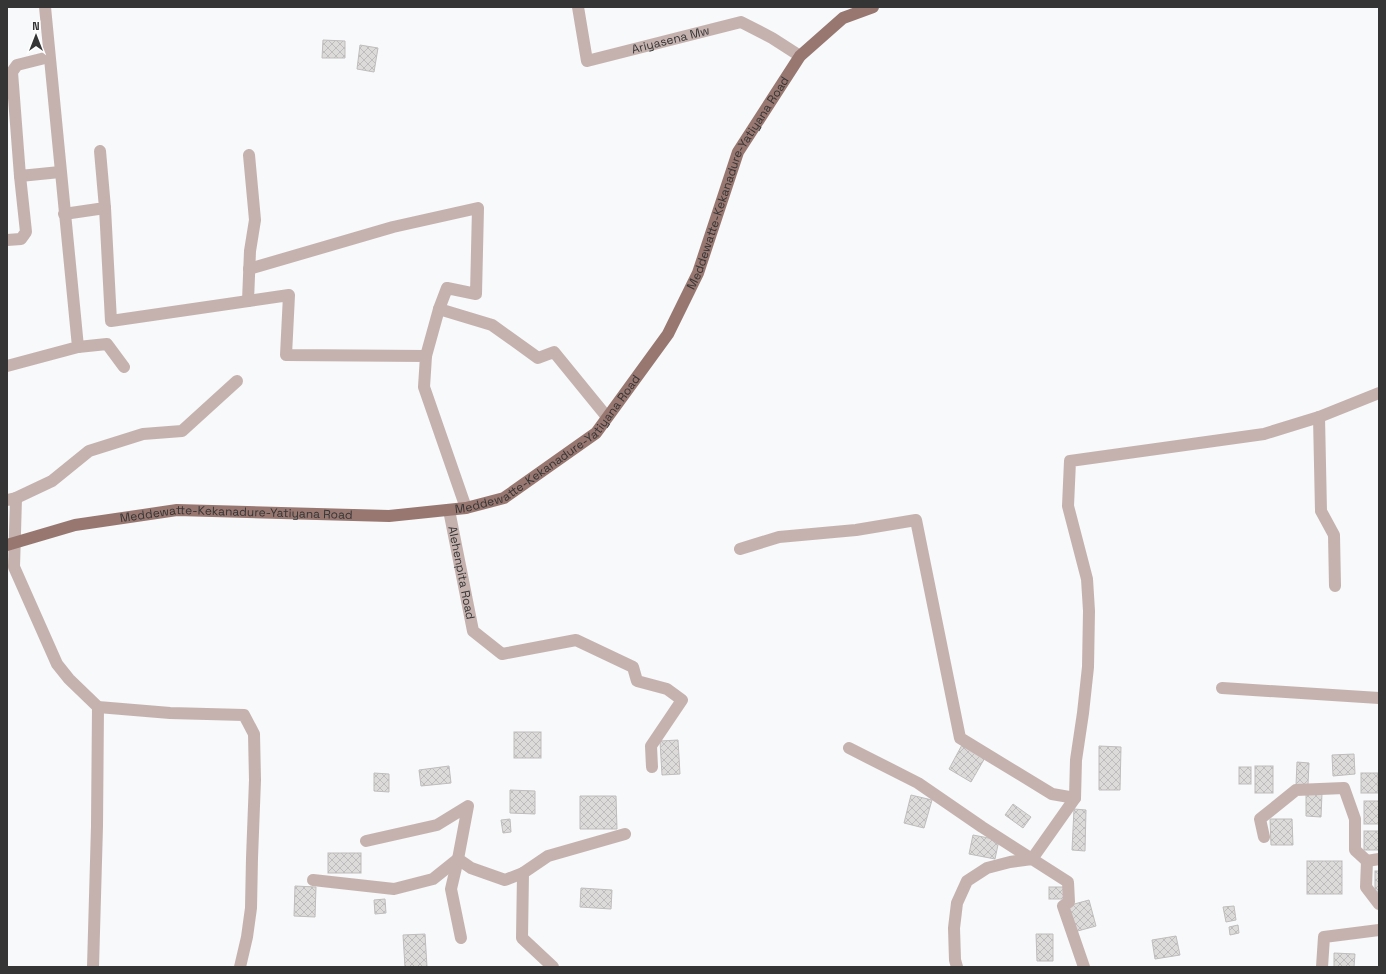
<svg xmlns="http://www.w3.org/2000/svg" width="1386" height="974" font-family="'Space Grotesk',sans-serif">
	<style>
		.building { fill: url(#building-cross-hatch); stroke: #c0bdbc }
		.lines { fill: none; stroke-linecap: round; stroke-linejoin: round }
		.minor { stroke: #c5b2ae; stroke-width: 12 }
		.major { stroke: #987770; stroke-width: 12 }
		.labels { text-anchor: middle; stroke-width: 3; stroke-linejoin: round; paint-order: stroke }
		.street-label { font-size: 12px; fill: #353536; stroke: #fff }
	</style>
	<defs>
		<pattern id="building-cross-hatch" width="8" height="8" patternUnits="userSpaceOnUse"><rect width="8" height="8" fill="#dddada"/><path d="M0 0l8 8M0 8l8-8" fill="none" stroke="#bebcbc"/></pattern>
	</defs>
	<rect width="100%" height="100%" fill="#f7f9fb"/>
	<!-- building -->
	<g class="building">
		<polygon points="323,40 345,41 345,58 322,58"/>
		<polygon points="360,45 378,48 374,72 357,69"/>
		<rect x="514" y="732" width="27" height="26"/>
		<polygon points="678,740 680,774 662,775 660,741"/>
		<polygon points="963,743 986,756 971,782 949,769"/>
		<polygon points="1099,746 1121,747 1120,790 1099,790"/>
		<polygon points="1354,754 1355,774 1333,776 1332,755"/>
		<polygon points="1297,762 1309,763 1308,785 1296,785"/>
		<polygon points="449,766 451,783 421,786 419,770"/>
		<rect x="1255" y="766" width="18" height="27"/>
		<rect x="1239" y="767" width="12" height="17"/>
		<polygon points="374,773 389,774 389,792 374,791"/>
		<rect x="1361" y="773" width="17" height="20"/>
		<polygon points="510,790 535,791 535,814 510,813"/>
		<polygon points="1306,792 1322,793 1321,817 1306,816"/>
		<polygon points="911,795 932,800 924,828 904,823"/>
		<polygon points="580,796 616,796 617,829 580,829"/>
		<rect x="1364" y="801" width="15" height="23"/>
		<polygon points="1013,804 1031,817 1023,828 1005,815"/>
		<polygon points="1074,809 1086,810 1085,851 1072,850"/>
		<polygon points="510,819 511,832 503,833 501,820"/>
		<polygon points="1270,819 1292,819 1293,845 1271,845"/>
		<rect x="1364" y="831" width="15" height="19"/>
		<polygon points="973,835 999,840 995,859 969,854"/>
		<rect x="328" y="853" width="33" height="20"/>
		<rect x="1307" y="861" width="35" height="33"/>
		<rect x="1375" y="871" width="4" height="21"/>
		<polygon points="295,886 316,887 315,917 294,916"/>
		<rect x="1049" y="887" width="17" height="12"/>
		<polygon points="581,888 612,890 611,909 580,907"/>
		<polygon points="385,899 386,913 375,914 374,900"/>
		<polygon points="1089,900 1096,926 1074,932 1067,906"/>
		<polygon points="1234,906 1236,920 1226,922 1223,907"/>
		<polygon points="1238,925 1239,933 1230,935 1229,927"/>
		<polygon points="425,934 427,967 405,967 403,935"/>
		<polygon points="1036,934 1053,934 1053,961 1037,961"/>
		<polygon points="1176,936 1180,955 1155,959 1152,940"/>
		<polygon points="1334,953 1355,954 1354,967 1334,967"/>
	</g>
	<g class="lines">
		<!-- minor -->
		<g class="minor">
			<path id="s1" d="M 578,7 L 587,61 L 741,22 L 772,38 L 800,56"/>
			<polyline points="49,57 17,65 12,72 20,176 60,172"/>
			<polyline points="105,208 111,321 289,295 286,355 426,356 424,387 466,508"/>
			<polyline points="64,214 105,208 100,151"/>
			<polyline points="7,240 21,239 26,232 20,176"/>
			<polyline points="249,269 393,227 478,208 476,294 447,288 439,309 426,356"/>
			<polyline points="248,301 250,251 255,220 249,155"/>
			<polyline points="439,309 492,325 538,358 554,352 607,417"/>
			<polyline points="78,347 107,344 124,367"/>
			<polyline points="7,366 78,347 45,7"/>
			<polyline points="1319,417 1321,511 1334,535 1335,586"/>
			<polyline points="16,498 52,481 89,451 143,434 182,431 237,381"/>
			<polyline points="7,500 16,498 14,567 57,664 69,679 98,707 170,713 244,715 254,734 255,780 252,858 251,908 247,937 240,967"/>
			<path id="s2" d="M 449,510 L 473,631 L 502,654 L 576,640 L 633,667 L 637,681 L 667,689 L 682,700 L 651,746 L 652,767"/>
			<polyline points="740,549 779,537 856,530 916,520 960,738 1052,794 1075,798 1032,859 982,827 918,783 849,748"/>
			<polyline points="1222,688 1379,698"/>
			<polyline points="1075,798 1076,760 1083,713 1088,667 1089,611 1087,579 1068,506 1070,461 1264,434 1319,417 1379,393"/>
			<polyline points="1264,837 1260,819 1296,790 1344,788 1355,819 1355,850 1367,861"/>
			<polyline points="366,841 437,825 468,806 458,859 471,868 505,880 523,873"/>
			<polyline points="458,859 451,889 461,938"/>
			<polyline points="1379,859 1367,861 1366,887 1379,904"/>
			<polyline points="313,880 394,889 433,879 458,859"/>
			<polyline points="93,967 97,826 98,707"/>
			<polyline points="553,967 522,938 523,873 548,856 625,834"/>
			<polyline points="957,967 955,960 954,928 957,903 967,881 987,868 1010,862 1032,859 1068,882 1069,902 1063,906 1084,967"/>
			<polyline points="1322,967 1324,937 1379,930"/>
		</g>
		<!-- major -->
		<path class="major" id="s3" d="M 7,545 L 75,525 L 177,510 L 389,516 L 466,508 L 504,498 L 596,433 L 668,334 L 698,273 L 738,152 L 800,56 L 843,18 L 873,7"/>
	</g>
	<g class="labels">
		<!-- street labels -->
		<g class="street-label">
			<text dy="4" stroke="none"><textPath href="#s1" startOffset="141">Ariyasena Mw</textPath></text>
			<text dy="4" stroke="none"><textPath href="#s3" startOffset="905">Meddewatte-Kekanadure-Yatiyana Road</textPath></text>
			<text dy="4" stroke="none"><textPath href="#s3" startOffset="569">Meddewatte-Kekanadure-Yatiyana Road</textPath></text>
			<text dy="4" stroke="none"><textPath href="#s3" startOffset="233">Meddewatte-Kekanadure-Yatiyana Road</textPath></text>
			<text dy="4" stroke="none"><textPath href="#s2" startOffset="64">Alehenpita Road</textPath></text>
		</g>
	</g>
	<!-- border -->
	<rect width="1386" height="974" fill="none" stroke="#353536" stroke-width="16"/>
	<!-- north arrow -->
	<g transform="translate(36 36)" stroke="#ffffff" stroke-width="3" paint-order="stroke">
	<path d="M0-3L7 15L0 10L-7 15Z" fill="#353536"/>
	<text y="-6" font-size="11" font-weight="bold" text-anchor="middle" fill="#353536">N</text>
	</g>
</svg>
